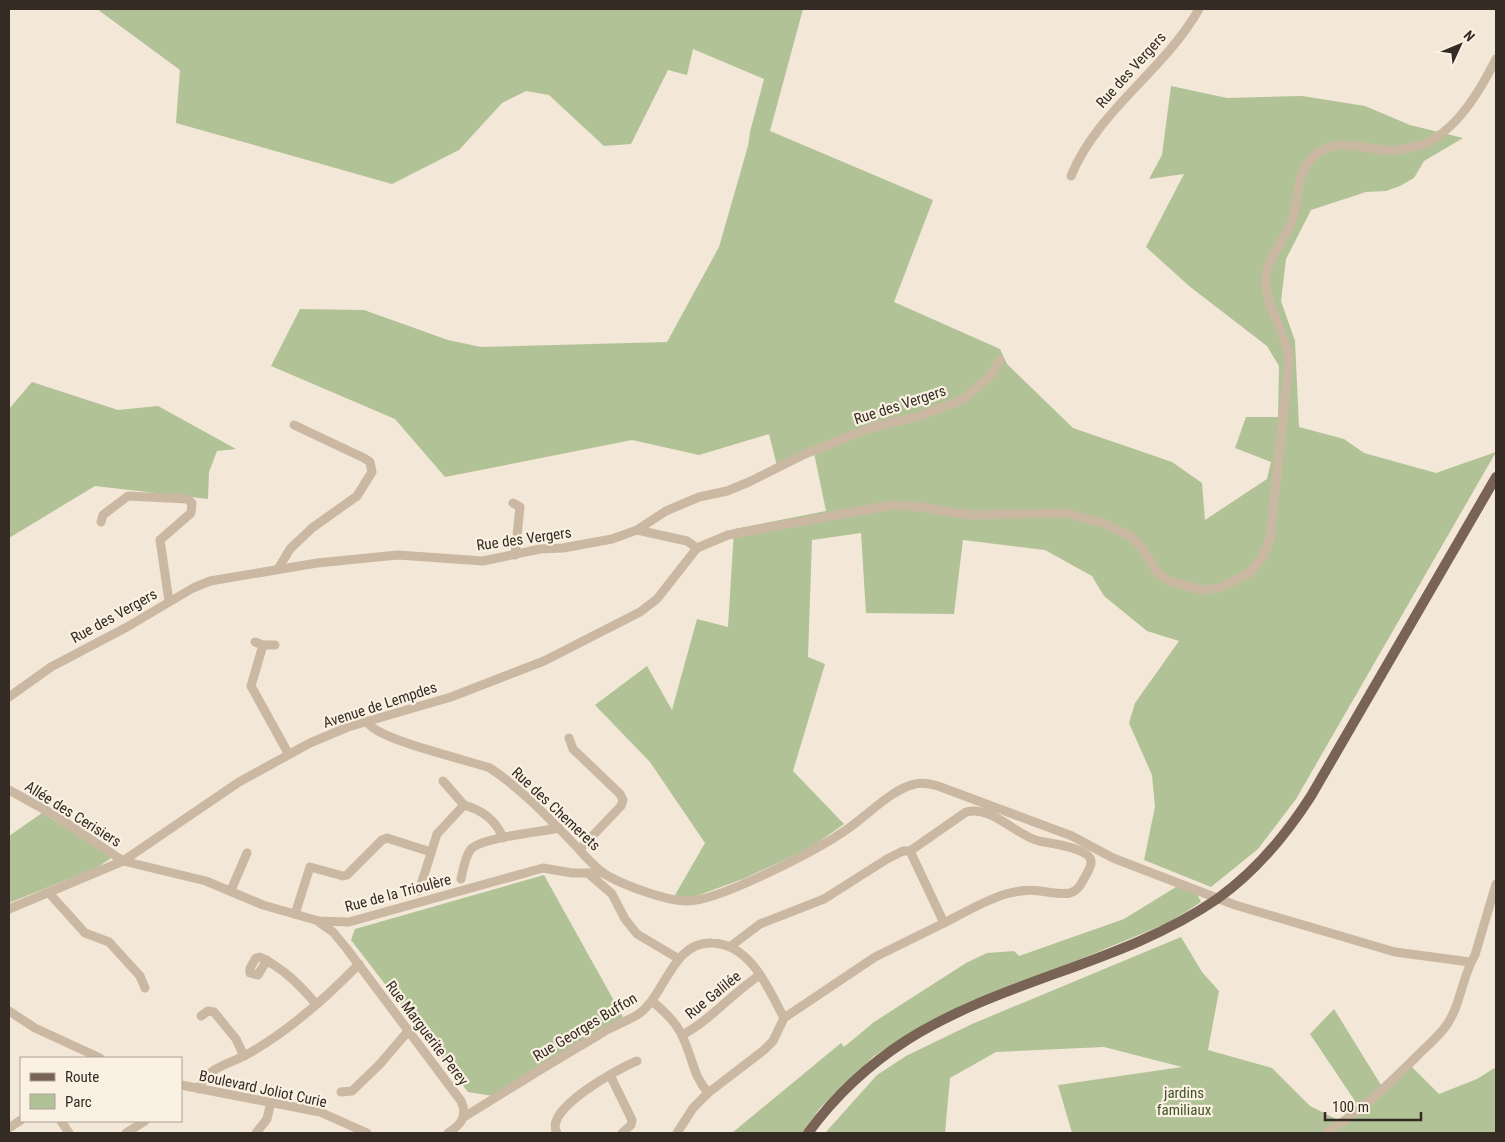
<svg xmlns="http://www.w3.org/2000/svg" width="1505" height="1142" font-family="'Roboto Condensed',sans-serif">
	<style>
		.green { fill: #b1c296 }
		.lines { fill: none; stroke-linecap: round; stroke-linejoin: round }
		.minor { stroke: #cbb8a2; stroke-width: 9 }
		.major { stroke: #796355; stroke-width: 10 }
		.labels { text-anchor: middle; stroke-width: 4.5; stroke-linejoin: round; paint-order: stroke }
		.street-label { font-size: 15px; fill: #352b25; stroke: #faf1e3 }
		.park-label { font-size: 15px; fill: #425527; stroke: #faf1e3 }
	</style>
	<rect width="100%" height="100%" fill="#f3e7d7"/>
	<!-- green -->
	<g class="green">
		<polygon points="97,9 803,9 770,131 933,200 894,302 1000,349 1007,364 1073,428 1172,462 1202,483 1205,520 1267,479 1271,462 1235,448 1246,417 1278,417 1279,366 1267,346 1189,286 1146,247 1184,174 1149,179 1162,155 1171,86 1227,98 1302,96 1365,106 1410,125 1463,138 1424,161 1414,178 1400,186 1386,191 1366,192 1311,210 1286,259 1281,301 1295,341 1299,427 1344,439 1364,453 1436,473 1496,452 1296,799 1258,849 1211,887 1144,860 1155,807 1152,775 1129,723 1135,703 1179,641 1147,631 1104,596 1092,576 1045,550 963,540 954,614 866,613 861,533 812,540 808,657 825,664 793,771 844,824 810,848 743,879 688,899 675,895 705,843 650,762 595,705 647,666 672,710 697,619 728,627 734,529 826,511 814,453 778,470 769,434 699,455 632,440 445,477 395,419 271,366 300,309 364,310 448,340 481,347 667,342 719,247 748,146 750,132 764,79 693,49 687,75 668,70 631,144 604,146 549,95 526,91 502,103 459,150 392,184 176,123 180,70"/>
		<polygon points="32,382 118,410 158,406 236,449 217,451 209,472 208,499 95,486 9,538 9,409"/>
		<polygon points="42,813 111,855 110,859 96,868 9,903 9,836"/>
		<polygon points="544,875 623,1017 493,1096 468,1092 351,940 355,929"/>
		<polygon points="1176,887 1197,894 1201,902 1170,922 928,1022 874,1056 820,1108 802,1133 732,1133 841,1043 844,1047 874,1022 966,963 987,953 1014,951 1019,956 1124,919"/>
		<polygon points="1181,937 1202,972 1219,991 1208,1050 1272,1068 1310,1106 1340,1121 1359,1107 1310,1034 1334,1009 1381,1085 1409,1064 1439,1094 1477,1079 1496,1067 1496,1133 1072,1133 1058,1085 1182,1067 1104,1047 996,1052 950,1078 945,1133 825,1133 877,1075 906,1056 972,1024"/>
	</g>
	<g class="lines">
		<!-- minor -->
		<g class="minor">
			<path d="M 1071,176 C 1098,110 1164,71 1199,9"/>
			<polyline points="513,503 520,507 515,555"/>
			<polyline points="101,522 103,515 128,496 187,499 192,503 191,513 160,540 169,601"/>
			<polyline points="637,530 687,541 697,548"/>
			<polyline points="278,569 290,549 312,528 357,496 372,472 370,462 364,458 294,425"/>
			<polyline points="255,642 263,645 251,686 288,753"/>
			<polyline points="263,645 275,645"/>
			<polyline points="9,697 51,667 127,627 193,588 210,581 317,563 398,555 483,561 540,549 563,548 612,539 637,530 666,511 699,497 727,491 749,482 805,454 873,427 920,416 964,399 990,376 1000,360"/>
			<path d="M 367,721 C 373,739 468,760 490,768 C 520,788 547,816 572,842 C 583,853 594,868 608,876 C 626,886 667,901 687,901 C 717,902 815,851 843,832 C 864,819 891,789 915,784 C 923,782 930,784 938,786 L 1072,836 L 1113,858 L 1235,905 L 1395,952 L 1470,962"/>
			<polyline points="569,738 573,749 620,794 623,800 621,806 580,849"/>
			<polyline points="443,781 464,805"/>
			<polyline points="9,790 56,816 123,861 206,881 263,905 319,921 349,922 543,868 572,873 603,873"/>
			<path d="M 910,851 L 966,812 C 992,805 1015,835 1039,841 C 1049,843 1093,848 1091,863 C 1091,867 1087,873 1085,877 C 1081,884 1079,890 1070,893 C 1060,895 1050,892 1040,891 C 1029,889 1017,891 1006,894 C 985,900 964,913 944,923"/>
			<polyline points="588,873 612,894 625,919 637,934 679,959"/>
			<path d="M 461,879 C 463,870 465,856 471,849 C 483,837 541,832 559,828"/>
			<polyline points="231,890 247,853"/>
			<path d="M 419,891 L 437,834 L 464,805 C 482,810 496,820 503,838"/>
			<polyline points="49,893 85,933 109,942 140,976 145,988"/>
			<path d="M 9,909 L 123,861 L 239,782 L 310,743 L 348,727 L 451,697 L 544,661 L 640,612 L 657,599 L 697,548 L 728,535 L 892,505 L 921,507 L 970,515 L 1065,513 L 1103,523 L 1130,536 L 1143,549 L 1157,572 L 1169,581 L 1201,590 L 1220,588 L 1249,573 L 1262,558 L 1270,539 L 1289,361 C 1287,334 1268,312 1266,285 C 1264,260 1282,245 1291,223 C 1300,202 1294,178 1311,159 C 1331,136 1360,148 1386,150 C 1398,151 1412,148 1423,144 C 1457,131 1481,89 1496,59"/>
			<polyline points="295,914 310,867 343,876 347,875 382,840 387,838 431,852"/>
			<path d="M 319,922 L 333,932 L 347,949 L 461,1101 C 468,1116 461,1125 448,1133"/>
			<polyline points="731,946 760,924 824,899 887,859 903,851 910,851 944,923 875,957 784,1018"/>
			<path d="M 267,960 L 258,975 L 250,973 L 250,968 L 256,958 L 260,957 C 284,969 299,984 316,1004"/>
			<path d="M 652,1001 C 665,1012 678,1024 684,1040 C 693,1060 693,1075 708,1093"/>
			<polyline points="9,1011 35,1028 100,1058"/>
			<polyline points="201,1016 208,1011 214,1012 236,1039 244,1056"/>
			<path d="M 682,1035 C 711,1020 732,993 760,975"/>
			<polyline points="610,1075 632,1120 631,1125 622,1133"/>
			<polyline points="181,1085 320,1112 367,1133"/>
			<path d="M 199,1089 C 205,1069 226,1065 244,1056 C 287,1033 325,999 359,964"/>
			<polyline points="341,1092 352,1091 380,1064 409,1030"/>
			<path d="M 464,1117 C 505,1092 545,1066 587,1042 C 596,1037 604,1031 613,1027 C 622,1022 632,1019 640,1013 C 666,993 673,941 712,943 C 751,944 769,990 784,1018 L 773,1041 L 764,1050 L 708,1093 L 693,1108 L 677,1133"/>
			<polyline points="61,1121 69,1133"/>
			<polyline points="9,1128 21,1120"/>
			<polyline points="126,1133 145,1121"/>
			<polyline points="256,1133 267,1119 271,1102"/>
			<path d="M 557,1133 C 542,1110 619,1068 637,1061"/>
			<path d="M 1326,1133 C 1360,1112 1388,1085 1417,1056 C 1426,1047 1438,1037 1446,1026 C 1461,1005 1462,976 1475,955 L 1496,884"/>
		</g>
		<!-- major -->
		<path class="major" d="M 808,1133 C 835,1096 868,1065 907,1040 C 1003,979 1123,964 1217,899 C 1255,872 1286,835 1311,796 L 1496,477"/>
	</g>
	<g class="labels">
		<!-- street labels -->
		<g class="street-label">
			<text transform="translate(1131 70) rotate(-48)" y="5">Rue des Vergers</text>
			<text transform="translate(900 405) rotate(-18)" y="5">Rue des Vergers</text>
			<text transform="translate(524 539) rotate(-8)" y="5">Rue des Vergers</text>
			<text transform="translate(114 616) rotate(-29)" y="5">Rue des Vergers</text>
			<text transform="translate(380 705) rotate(-18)" y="5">Avenue de Lempdes</text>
			<text transform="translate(556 809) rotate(43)" y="5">Rue des Chemerets</text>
			<text transform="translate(73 814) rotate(32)" y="5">Allée des Cerisiers</text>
			<text transform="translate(398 893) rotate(-15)" y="5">Rue de la Trioulère</text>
			<text transform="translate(713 995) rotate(-39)" y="5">Rue Galilée</text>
			<text transform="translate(585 1027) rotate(-31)" y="5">Rue Georges Buffon</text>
			<text transform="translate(427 1033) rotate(53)" y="5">Rue Marguerite Perey</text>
			<text transform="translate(263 1089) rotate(12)" y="5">Boulevard Joliot Curie</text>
		</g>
		<!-- park labels -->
		<g class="park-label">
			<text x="1184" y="1098">jardins<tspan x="1184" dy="17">familiaux</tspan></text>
		</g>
	</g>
	<!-- border -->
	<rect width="1505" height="1142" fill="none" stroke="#352b25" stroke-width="20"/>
	<!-- legend -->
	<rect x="20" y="1057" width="162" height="65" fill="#faf1e3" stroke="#aba297"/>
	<rect x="30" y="1073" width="25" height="8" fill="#796355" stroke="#aba297"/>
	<text x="65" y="1082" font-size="15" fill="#352b25">Route</text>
	<rect x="30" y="1094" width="25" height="15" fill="#b1c296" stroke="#aba297"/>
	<text x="65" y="1107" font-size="15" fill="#352b25">Parc</text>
	<!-- north arrow -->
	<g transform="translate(1460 45) rotate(46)" stroke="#faf1e3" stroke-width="4" paint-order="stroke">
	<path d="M0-4L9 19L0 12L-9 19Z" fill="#352b25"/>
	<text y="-8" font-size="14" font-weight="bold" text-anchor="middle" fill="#352b25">N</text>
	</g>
	<!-- scale -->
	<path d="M1325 1112v8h96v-8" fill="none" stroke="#352b25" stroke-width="2.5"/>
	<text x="1332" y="1112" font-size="15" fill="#352b25" stroke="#faf1e3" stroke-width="4" paint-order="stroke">100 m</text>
</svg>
